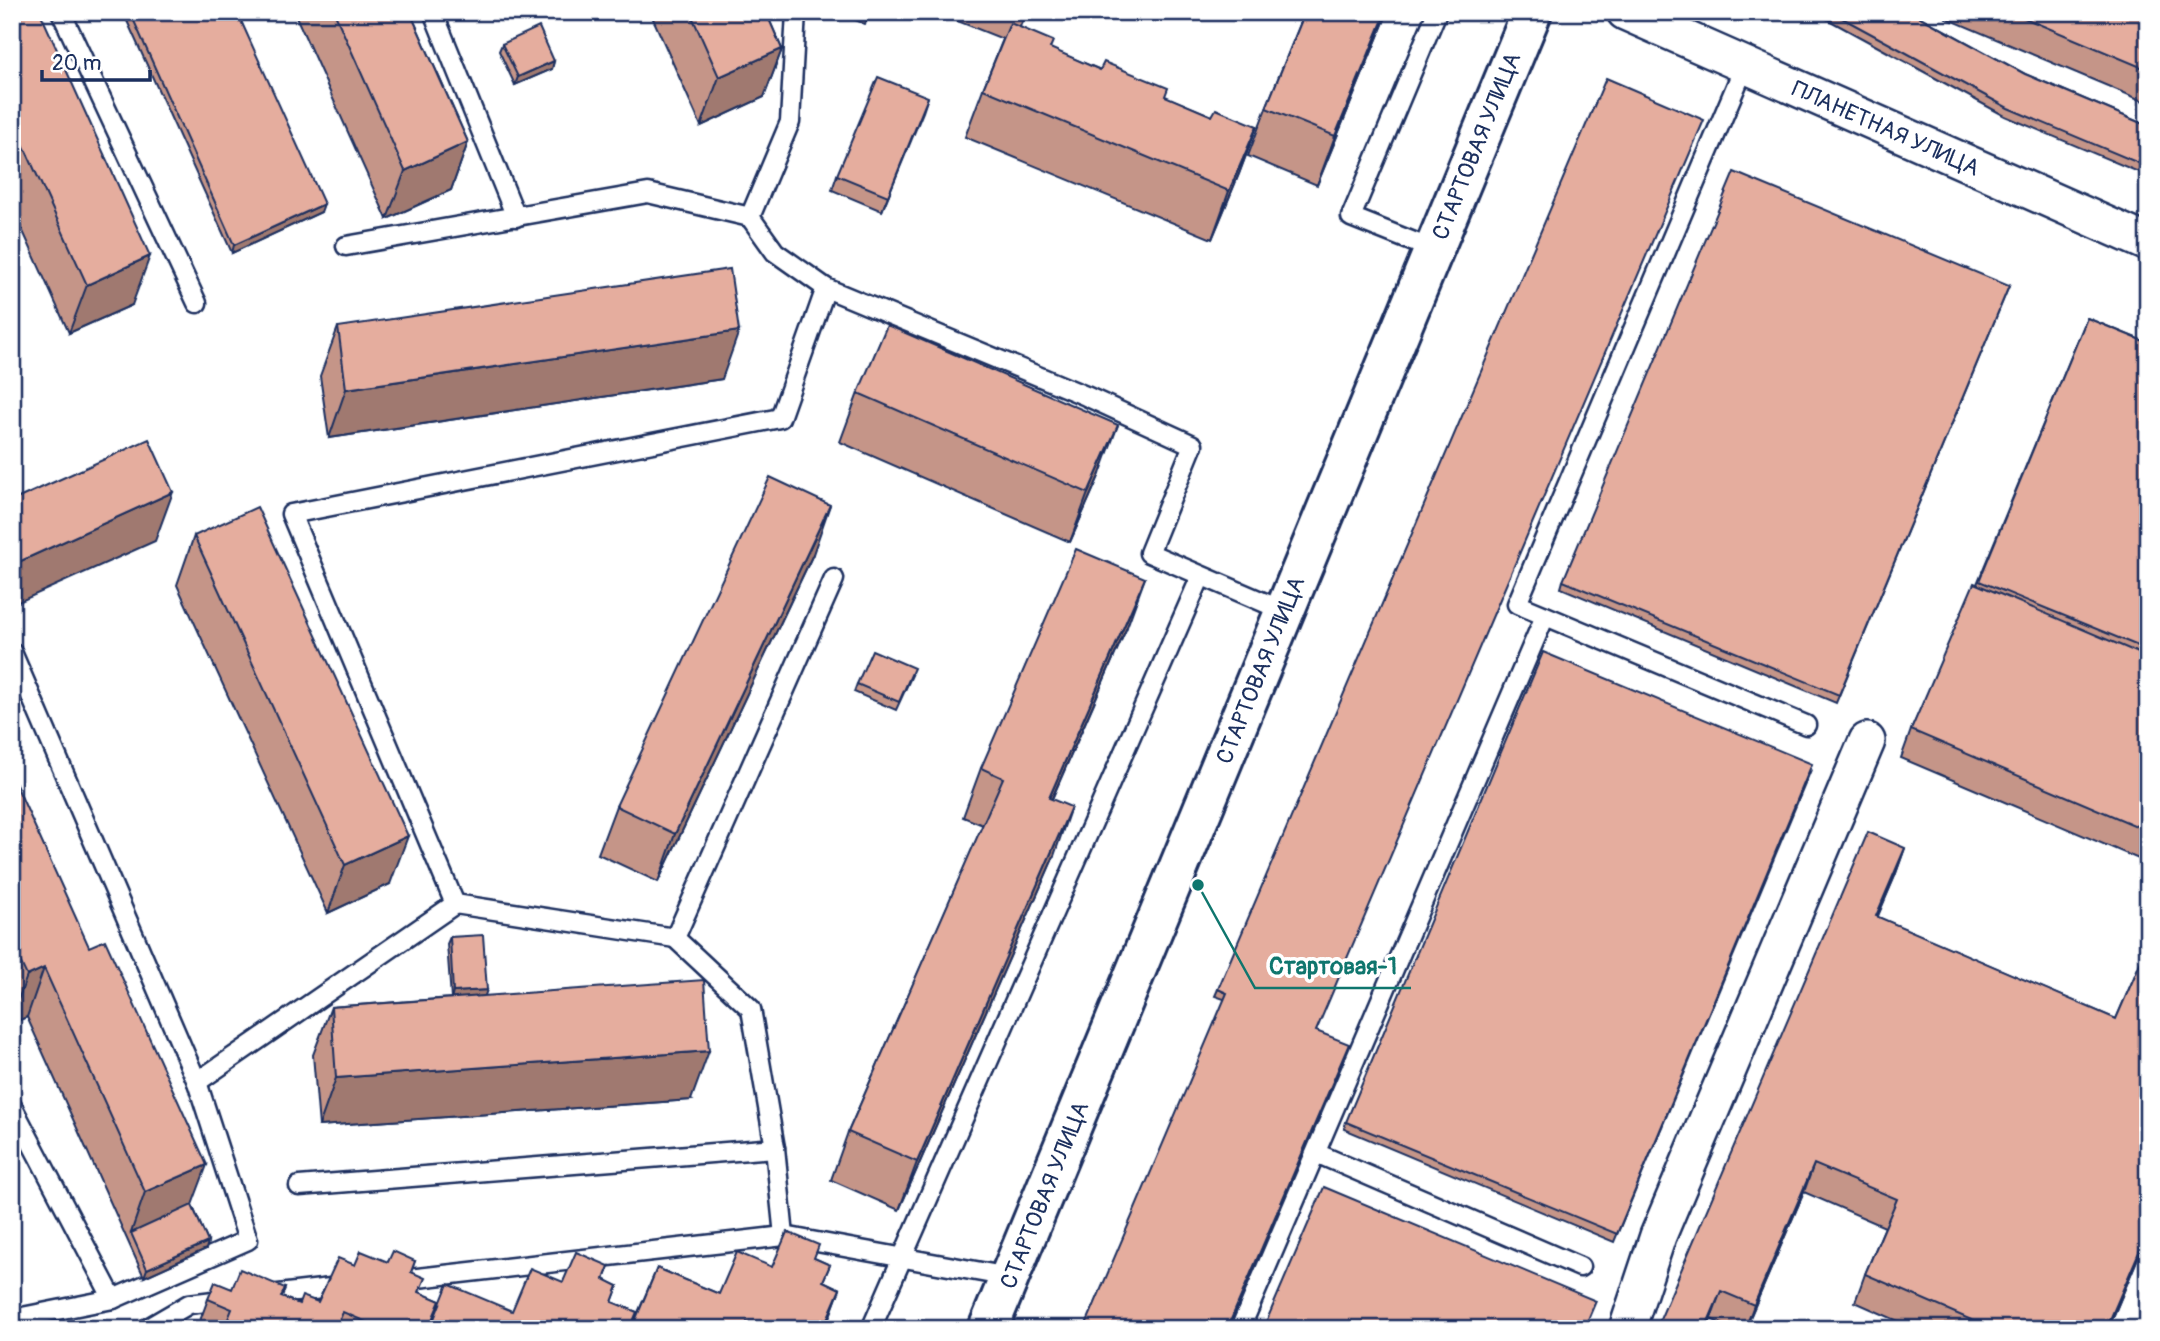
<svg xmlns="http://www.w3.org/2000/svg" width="2160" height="1341" font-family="Pangolin,sans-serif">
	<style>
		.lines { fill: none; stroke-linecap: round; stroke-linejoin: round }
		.service-casing { stroke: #1b2f5e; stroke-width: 23 }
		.minor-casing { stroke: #1b2f5e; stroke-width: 40 }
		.tertiary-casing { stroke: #1b2f5e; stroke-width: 44 }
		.service { stroke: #fff; stroke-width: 18 }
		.minor { stroke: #fff; stroke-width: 35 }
		.tertiary { stroke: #fff; stroke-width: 38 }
		.wall { fill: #c59588; stroke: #1b2f5e; stroke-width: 2 }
		.shaded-wall { fill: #a0796f; stroke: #1b2f5e; stroke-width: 2 }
		.building { fill: #e5ad9e; stroke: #1b2f5e; stroke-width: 2 }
		.labels { text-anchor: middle; stroke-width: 7; stroke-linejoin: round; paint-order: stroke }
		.street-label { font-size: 23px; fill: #1b2f5e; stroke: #fff }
		.leader { fill: none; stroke: #0f766e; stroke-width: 2.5 }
		.callout-dot { fill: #0f766e; stroke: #fff; stroke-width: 2.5 }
		.callout-label { font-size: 24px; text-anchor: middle; font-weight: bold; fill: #0f766e; stroke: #fff; stroke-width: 7; stroke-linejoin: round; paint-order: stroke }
	</style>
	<rect width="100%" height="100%" fill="#fff"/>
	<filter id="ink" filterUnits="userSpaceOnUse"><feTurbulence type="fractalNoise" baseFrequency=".0143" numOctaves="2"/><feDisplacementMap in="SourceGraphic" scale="14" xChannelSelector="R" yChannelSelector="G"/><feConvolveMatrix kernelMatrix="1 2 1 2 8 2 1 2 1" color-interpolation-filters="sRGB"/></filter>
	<g filter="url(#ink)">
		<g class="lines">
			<!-- service casing -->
			<g class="service-casing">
				<g id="service">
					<polyline points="61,12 197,303"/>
					<polyline points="433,12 516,217"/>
					<polyline points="796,12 790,122 750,217 775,252 826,288 1086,396 1193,445 1149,553 1284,611"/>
					<polyline points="1745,65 1517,604 1806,725"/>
					<polyline points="346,246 648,193 750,217"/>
					<polyline points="1434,250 1351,217 1437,12"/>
					<polyline points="12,652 197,1082 248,1240 113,1299 12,1319"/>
					<polyline points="455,904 291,514 780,418 826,288"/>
					<polyline points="197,1082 455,904 675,938"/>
					<polyline points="12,1106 113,1299"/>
					<polyline points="1316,1153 1580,1267"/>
					<polyline points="299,1186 775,1148"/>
					<polyline points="784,1236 775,1148 751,1009 675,938 834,579"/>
					<polyline points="400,1280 784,1236 1009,1277"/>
					<polyline points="261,1296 348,1286"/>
					<polyline points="146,1329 189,1304 230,1299"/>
					<polyline points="871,1329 1201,576"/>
					<polyline points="1240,1329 1545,616"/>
				</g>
			</g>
			<!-- minor casing -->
			<g class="minor-casing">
				<g id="minor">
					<polyline points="1625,12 2148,243"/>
					<polyline points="1627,1329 1658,1236 1867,741"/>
				</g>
			</g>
			<!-- tertiary casing -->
			<g class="tertiary-casing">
				<polyline id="tertiary" points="988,1329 1532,12"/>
			</g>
			<!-- service -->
			<use href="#service" class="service"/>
			<!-- minor -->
			<use href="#minor" class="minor"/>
			<!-- tertiary -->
			<use href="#tertiary" class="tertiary"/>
		</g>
		<!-- wall -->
		<g class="wall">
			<polygon points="12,12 132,305 69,333 12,207"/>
			<polygon points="123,12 237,12 321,212 232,253"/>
			<polygon points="294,12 410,12 468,142 451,190 387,219"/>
			<polygon points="650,12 766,12 782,49 764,97 701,126"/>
			<polygon points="850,12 870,12 865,24 848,17"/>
			<polygon points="958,12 1026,12 1020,27 1050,49 1212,116 1257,126 1239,174 1212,239 965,137 983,89 1003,39 955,20"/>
			<polygon points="1305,12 1388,12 1317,185 1248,156 1266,108"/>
			<polygon points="1814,12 1911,12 2025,74 2148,126 2148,176 2005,116"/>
			<polygon points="1947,12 2148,12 2148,103 1946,18"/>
			<polygon points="502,44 554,61 552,69 515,85 499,51"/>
			<polygon points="928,97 882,211 832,190 837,175"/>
			<polygon points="2009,286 1836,703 1561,588 1563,581"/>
			<polygon points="2087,318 2148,343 2148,863 1901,758 1911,730 1977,584"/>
			<polygon points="338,327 722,379 329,438 320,376"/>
			<polygon points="858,393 1100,474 1070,542 840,442"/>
			<polygon points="194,536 390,884 328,913 177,585"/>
			<polygon points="813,554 658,882 598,854 616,806"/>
			<polygon points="1127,627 1052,799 1054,856 899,1210 831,1180 848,1132 983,825 963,817 981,768"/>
			<polygon points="912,675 896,710 854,692 857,684"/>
			<polygon points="1810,772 1614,1242 1344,1129 1346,1122"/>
			<polygon points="12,776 192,1205 208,1242 206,1249 144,1277 27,1017 12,1023"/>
			<polygon points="1905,848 1895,876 1877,917 2116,1019 2148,945 2148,1242 2145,1241 2108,1329 1916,1329 1855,1302 1865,1274 1885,1227 1804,1192 1745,1329 1733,1329 1711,1319 1707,1329 1656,1329"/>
			<polygon points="450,937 485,996 691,1100 319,1126 313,1055 331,1007 451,998 447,944"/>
			<polygon points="1218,989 1316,1031 1215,996"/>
			<polygon points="814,1258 830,1265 823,1281 840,1289 825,1329 631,1329 657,1268 719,1294 772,1267"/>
			<polygon points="415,1261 411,1272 420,1293 440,1301 430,1329 512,1311 563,1282 609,1266 604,1280 618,1286 612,1302 637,1312 631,1329 197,1329 208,1299 232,1289 285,1288 282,1297 299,1304 318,1302 355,1265"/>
		</g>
		<!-- shaded-wall -->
		<g class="shaded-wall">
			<polygon points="1386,12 1388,12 1317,185 1335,136"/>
			<polygon points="782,49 764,97 701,126 719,77"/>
			<polygon points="554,61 552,69 515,85 518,77"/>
			<polygon points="928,97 923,112 882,211 888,196"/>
			<polygon points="1257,126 1239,174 1212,239 1229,191"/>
			<polygon points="468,142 451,190 387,219 405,171"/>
			<polygon points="324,204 321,212 232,253 234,245"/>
			<polygon points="150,256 132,305 69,333 87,285"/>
			<polygon points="739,331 722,379 329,438 346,389"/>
			<polygon points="1118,425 1100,474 1070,542 1088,493"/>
			<polygon points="173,492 155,541 12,605 12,565"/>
			<polygon points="830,505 813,554 658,882 675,834"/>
			<polygon points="1145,578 1127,627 1031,846 1049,798"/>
			<polygon points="1071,807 1054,856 899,1210 917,1162"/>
			<polygon points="408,836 390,884 328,913 345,865"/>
			<polygon points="1905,848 1895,876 1866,944 1876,916"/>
			<polygon points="44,968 27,1017 12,1023 12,1016 27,976"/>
			<polygon points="487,990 484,998 451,1000 453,992"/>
			<polygon points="709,1051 691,1100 319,1126 336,1078"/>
			<polygon points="1814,1164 1804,1192 1745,1329 1754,1305"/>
			<polygon points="207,1165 189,1213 131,1233 145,1192"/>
			<polygon points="2148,1231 2145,1241 2108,1329 2106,1329"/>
			<polygon points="208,1242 206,1249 144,1277 147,1269"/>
			<polygon points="840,1289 825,1329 823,1329"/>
			<polygon points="1721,1291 1707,1329 1705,1329"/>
		</g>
		<!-- building -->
		<g class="building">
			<polygon points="12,12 40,12 150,256 87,285 12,120"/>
			<polygon points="130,12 237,12 324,204 234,245"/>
			<polygon points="334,12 410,12 468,142 405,171"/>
			<polygon points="690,12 766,12 782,49 719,77"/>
			<polygon points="857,12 869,12 867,16"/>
			<polygon points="1305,12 1386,12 1335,136 1266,108"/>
			<polygon points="1831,12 1911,12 2025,74 2148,126 2148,167 2008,108"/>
			<polygon points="2010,12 2148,12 2148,70"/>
			<polygon points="1010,23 1053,41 1050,48 1100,70 1104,62 1168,88 1165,96 1212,116 1216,109 1257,126 1229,191 983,89"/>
			<polygon points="539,27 554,61 518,77 502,44"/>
			<polygon points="878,77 928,97 888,196 837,175"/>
			<polygon points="1606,78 1704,120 1316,1031 1349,1044 1227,1329 1084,1329 1227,993 1218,989"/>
			<polygon points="1734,172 2009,286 1839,695 1563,581"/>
			<polygon points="730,269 739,331 346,389 338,327"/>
			<polygon points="2087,318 2148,343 2148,650 1979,581"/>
			<polygon points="887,325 1118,425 1088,493 858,393"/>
			<polygon points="149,439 173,492 12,565 12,501"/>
			<polygon points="770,477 830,505 675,834 616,806"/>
			<polygon points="257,507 408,836 345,865 194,536"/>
			<polygon points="1076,549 1145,578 1049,798 1071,807 917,1162 848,1132 1003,778 981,768"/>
			<polygon points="1974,583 2148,657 2148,831 1911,730"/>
			<polygon points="872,650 914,668 899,702 857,684"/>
			<polygon points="1543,652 1812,764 1617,1234 1346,1122"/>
			<polygon points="12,776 89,947 105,940 207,1165 145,1192 44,968 27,976 12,944"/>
			<polygon points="1868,832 1905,848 1876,916 2116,1019 2148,945 2148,1231 2106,1329 1992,1329 1865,1274 1897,1199 1814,1164 1754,1305 1721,1291 1705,1329 1656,1329"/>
			<polygon points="483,935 487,990 453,992 450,937"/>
			<polygon points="704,980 709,1051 336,1078 331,1007"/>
			<polygon points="1324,1187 1596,1301 1584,1329 1263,1329"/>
			<polygon points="192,1205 208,1242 147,1269 131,1233"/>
			<polygon points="787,1232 819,1245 814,1258 830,1265 823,1281 840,1289 823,1329 763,1329 747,1322 745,1329 634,1329 632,1328 657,1268 719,1294 737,1252 772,1267"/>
			<polygon points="361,1251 388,1262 393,1251 415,1261 411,1272 425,1278 419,1292 440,1301 428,1329 382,1329 343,1312 336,1329 224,1329 232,1309 208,1299 215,1282 232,1289 240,1269 285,1288 281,1297 299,1304 302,1296 318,1302 338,1258 355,1265"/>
			<polygon points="576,1252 609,1266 604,1279 618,1286 612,1302 637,1312 630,1329 430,1329 448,1284 512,1311 530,1268 563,1282"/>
		</g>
	</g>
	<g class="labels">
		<!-- street labels -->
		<g class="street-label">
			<text transform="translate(1886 128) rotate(24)" y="8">ПЛАНЕТНАЯ УЛИЦА</text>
			<text transform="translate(1476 146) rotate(-68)" y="8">СТАРТОВАЯ УЛИЦА</text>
			<text transform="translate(1260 670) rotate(-68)" y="8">СТАРТОВАЯ УЛИЦА</text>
			<text transform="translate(1044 1195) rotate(-68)" y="8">СТАРТОВАЯ УЛИЦА</text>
		</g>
	</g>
	<!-- callouts -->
	<path class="leader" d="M1198 885L1255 988H1411"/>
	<circle class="callout-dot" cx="1198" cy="885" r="7"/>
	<g class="callout-label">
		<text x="1333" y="974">Стартовая-1</text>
	</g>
	<!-- margin -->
	<rect width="2160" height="1341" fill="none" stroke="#fff" stroke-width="42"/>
	<rect x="21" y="21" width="2118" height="1299" fill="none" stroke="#1b2f5e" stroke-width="2.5" filter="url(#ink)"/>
	<!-- scale -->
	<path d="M42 70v10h108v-10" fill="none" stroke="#1b2f5e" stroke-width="3.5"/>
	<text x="52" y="70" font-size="21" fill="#1b2f5e" stroke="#ffffff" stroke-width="5" paint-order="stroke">20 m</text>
</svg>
